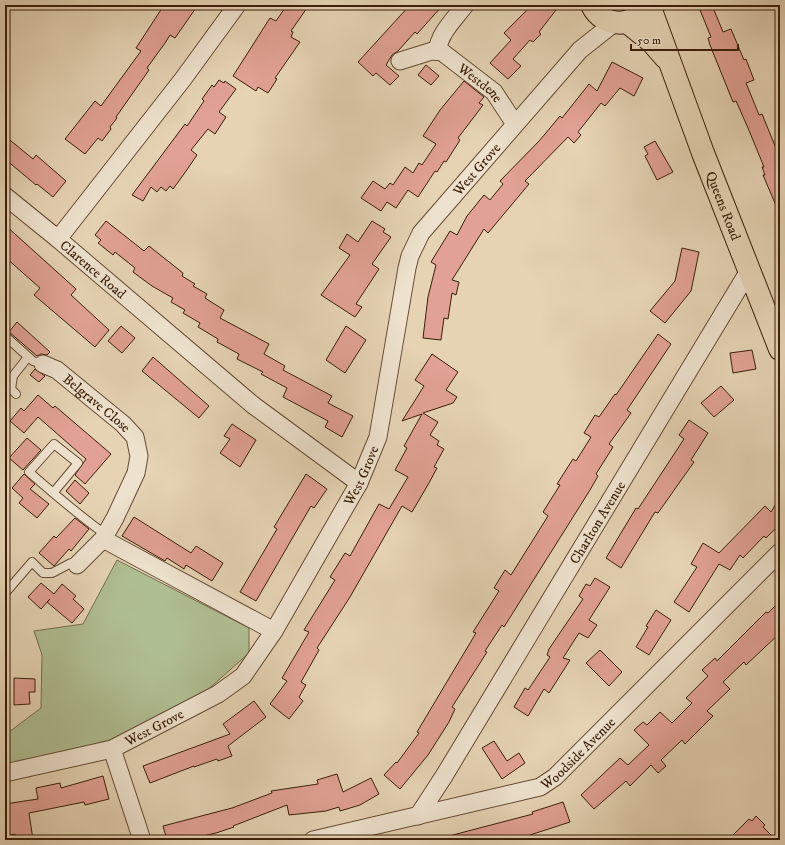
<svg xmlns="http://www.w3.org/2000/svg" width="785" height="845" font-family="'IM FELL DW Pica',serif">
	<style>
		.green { fill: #afbe92; stroke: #746e4d }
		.building { fill: #e1a194; stroke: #3a1f08 }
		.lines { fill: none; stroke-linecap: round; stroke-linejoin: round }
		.service-casing { stroke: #654c33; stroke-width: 10 }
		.minor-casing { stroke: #654c33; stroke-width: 19 }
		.primary-casing { stroke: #3a1f08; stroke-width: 24 }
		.service { stroke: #eee2ce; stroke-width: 8 }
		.minor { stroke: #eee2ce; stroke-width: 17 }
		.primary { stroke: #e5d3b4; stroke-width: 22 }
		.labels { text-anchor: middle; stroke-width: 3.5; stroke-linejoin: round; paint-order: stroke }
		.street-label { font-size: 14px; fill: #3a1f08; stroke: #eee2ce }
	</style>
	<rect width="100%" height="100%" fill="#e5d3b4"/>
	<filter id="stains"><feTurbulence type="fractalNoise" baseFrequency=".005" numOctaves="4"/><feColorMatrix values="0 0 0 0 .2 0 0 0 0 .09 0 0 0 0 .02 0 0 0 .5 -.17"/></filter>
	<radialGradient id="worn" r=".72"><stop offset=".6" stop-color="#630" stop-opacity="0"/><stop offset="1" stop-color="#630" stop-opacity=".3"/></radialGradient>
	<!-- green -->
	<polygon class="green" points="117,560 249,628 249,653 203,694 114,739 5,768 5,735 41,708 42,655 34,631 83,624"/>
	<!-- building -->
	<g class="building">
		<polygon points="164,5 198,5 175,38 170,35 165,43 147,68 149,70 116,117 117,118 110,127 111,129 102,141 98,138 85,154 65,139 95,101 101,106 141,51 136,48"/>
		<polygon points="287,5 309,5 291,31 293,32 291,37 300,42 275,78 277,79 268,93 258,87 256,91 233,76 270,18 276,21"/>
		<polygon points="410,5 443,5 417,34 415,32 398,51 392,55 386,65 399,76 390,85 376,73 373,76 358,62"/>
		<polygon points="532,5 550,5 556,10 539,32 541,34 533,42 530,40 513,59 521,66 508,79 490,63 511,40 504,33"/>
		<polygon points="698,5 712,5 723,32 731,29 744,60 746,59 754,80 746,83 759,115 762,114 780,158 780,215 763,175 765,175 762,167 764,167 748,128 736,101 733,102 710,45 708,38 711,37"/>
		<polygon points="612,62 643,78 634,96 620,88 605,106 601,103 578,132 581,135 574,143 568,137 525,181 529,184 488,233 484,229 452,280 459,282 456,295 452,293 448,319 444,318 441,340 423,338 428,297 436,265 431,262 450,231 457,235 467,216 484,195 490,200 503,184 500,181 540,140 560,116 562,118 589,84 597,91"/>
		<polygon points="426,65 439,76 431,85 418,75"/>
		<polygon points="219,80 224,83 225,81 236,89 219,112 226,117 215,134 208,129 191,150 197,155 184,174 173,189 170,186 166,191 161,187 157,192 151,187 143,201 132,195 185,124 187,126 204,101 202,99 212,85 214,87"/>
		<polygon points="464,81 484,97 479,103 483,105 458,138 460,140 446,162 444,161 437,172 435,171 418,197 408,190 396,208 387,202 381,211 361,198 373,181 385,189 390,183 393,185 405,167 413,173 419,163 422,165 436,144 423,136 440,110"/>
		<polygon points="5,136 33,159 36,155 66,181 53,197 37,184 36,185 5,159"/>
		<polygon points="655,141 673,172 657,180 645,156 648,154 644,147"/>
		<polygon points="106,221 144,251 149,246 183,273 182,276 195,284 193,286 207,294 205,298 224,310 220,318 269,344 264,354 285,366 283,370 332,396 328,403 353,416 342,437 325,427 328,421 283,397 287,388 261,374 263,372 237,359 239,354 217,342 218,339 198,327 200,323 183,313 185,310 171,302 173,298 152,286 133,272 135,268 115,252 113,255 98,243 101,240 95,235"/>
		<polygon points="372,221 385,229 383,232 391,237 372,264 379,269 356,304 362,307 355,317 321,295 350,255 339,248 347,234 358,242"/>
		<polygon points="5,225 76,289 71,295 109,330 95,347 34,295 40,288 5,257"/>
		<polygon points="682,248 699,252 691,291 665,323 650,311 675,281"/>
		<polygon points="17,322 50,352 47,355 41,354 37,356 9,332"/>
		<polygon points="121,326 135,338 122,353 108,341"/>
		<polygon points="346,326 366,340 345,373 326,360"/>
		<polygon points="658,334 671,344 627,410 631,413 609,444 613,447 596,474 598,476 590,490 504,627 502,625 485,651 487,652 452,707 455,709 449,722 428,755 400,789 384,775 396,762 397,763 419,733 417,732 476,633 473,632 499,591 494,588 505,570 511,575 548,516 543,512 560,485 557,484 573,459 576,461 591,437 584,433 595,415 599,417 615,394 616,395"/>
		<polygon points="752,350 756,369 733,373 730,353"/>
		<polygon points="432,354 458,372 446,390 457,397 453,403 423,413 438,422 430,435 439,441 437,445 444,449 434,467 437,468 429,483 412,512 402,506 350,597 317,648 319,650 301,682 306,685 299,697 303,701 289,719 270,704 287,681 282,678 309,632 304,630 335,580 330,577 345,553 350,556 379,504 389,509 408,477 395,470 407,448 404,446 422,414 402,421 424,386 415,380"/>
		<polygon points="153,357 209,406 199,418 142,371"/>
		<polygon points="35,369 45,376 39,382 30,375"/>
		<polygon points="721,386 734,400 714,417 701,403"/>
		<polygon points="38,395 53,408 55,406 111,454 85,484 75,475 86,459 38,417 24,433 10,421 21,408 24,411"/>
		<polygon points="689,420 708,433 691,460 694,462 658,513 655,512 621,568 606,558 636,508 638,509 684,439 679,435"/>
		<polygon points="232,424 256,440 240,467 220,453 230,439 224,436"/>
		<polygon points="27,438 41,450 23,470 9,458"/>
		<polygon points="24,474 35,484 30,489 49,504 37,518 19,503 23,498 12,488"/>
		<polygon points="306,474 327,489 314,508 311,506 256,601 240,592 277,529 274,527"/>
		<polygon points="75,480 89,493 80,504 66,491"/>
		<polygon points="780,497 780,524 766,538 764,536 743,558 740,555 730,570 719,564 689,612 674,602 697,567 691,564 703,543 719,553 765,506 771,512"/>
		<polygon points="134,517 191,553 196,546 223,563 212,581 186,565 184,569 167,558 165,561 122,536"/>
		<polygon points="75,518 89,529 71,551 69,549 54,566 39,553 54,536 56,538"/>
		<polygon points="595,578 610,587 589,620 597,625 588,638 579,633 563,658 570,660 549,693 544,689 528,716 514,707 525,688 528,690 550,657 547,655 549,649 583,599 579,596 586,584 590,586"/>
		<polygon points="41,583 54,594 62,584 76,596 73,599 84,609 72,623 47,602 50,599 41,609 28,597"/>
		<polygon points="780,601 780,633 746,665 744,662 723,682 730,689 707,711 713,716 685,744 682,740 661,760 666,766 658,773 651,765 630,786 626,781 594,809 581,795 620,758 628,765 649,745 634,730 643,722 647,725 660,712 672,723 692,703 686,698 708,676 702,670 715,658 717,661 766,612 768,613"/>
		<polygon points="656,610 671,620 649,655 636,647 648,627 646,626"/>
		<polygon points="600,650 622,672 609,686 586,663"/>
		<polygon points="14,678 35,679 35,692 29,692 30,704 14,705"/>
		<polygon points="254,701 266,717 228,746 232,756 218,761 217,759 194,767 194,766 150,783 143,766 230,734 223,724"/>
		<polygon points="494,741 507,761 519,753 525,763 502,779 482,748"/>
		<polygon points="337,774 343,792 371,778 379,794 360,805 340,811 339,807 326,811 289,815 287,805 233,826 234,827 216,833 187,840 167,840 163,826 232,808 272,793 271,791 318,784 317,780"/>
		<polygon points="103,776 109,799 85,805 84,802 29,813 33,840 16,840 15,834 6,836 5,804 38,799 36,788 60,783 61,788"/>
		<polygon points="563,802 570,822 530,835 530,837 527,838 528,840 450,840 449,836 533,814 532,812"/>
		<polygon points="756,816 765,825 763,827 776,840 728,840 749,819 752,821"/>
	</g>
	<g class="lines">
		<!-- service casing -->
		<g class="service-casing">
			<g id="service">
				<polyline points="5,336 33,361 43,364"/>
				<polyline points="16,394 11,389 13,376 28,357"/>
				<path d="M 53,493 L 78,463 L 54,444 L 29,472 C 54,494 79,515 106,535"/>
				<polyline points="7,591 32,562 43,573 52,573 71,563 77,565"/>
			</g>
		</g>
		<!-- minor casing -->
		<g class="minor-casing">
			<g id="minor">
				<path id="s1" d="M 237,5 L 183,79 L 58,239 L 253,405 L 359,483"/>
				<path d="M 437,51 C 440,32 454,20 465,5"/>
				<path id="s2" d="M 400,61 L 432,51 L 442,52 L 494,92 L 515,124"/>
				<polyline points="5,196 58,239"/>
				<path id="s3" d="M 43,364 L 57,370 L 123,424 L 135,437 L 139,456 L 136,473 L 115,518 L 103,539 L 77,565"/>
				<polyline points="103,539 274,631"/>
				<polyline points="112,749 142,840"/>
				<path id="s4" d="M 5,773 L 112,749 L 218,694 L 243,676 L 274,631 L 359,483 L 378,437 L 407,268 L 410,256 L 421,233 L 580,50 L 614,23"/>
				<path id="s5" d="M 418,816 L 444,776 L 750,269"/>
				<path id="s6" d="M 313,840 L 540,787 L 555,777 L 780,552"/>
			</g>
		</g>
		<!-- primary casing -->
		<g class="primary-casing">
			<g id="primary">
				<path d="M 592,5 C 603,28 635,29 645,5"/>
				<path id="s7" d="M 647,5 L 652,13 L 703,153 L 780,349"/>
				<polyline points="627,22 652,42 665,57"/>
			</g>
		</g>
		<!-- service -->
		<use href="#service" class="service"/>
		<!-- minor -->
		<use href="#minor" class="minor"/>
		<!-- primary -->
		<use href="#primary" class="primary"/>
	</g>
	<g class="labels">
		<!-- street labels -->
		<g class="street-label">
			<text dy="5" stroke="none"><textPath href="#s2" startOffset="93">Westdene</textPath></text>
			<text dy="5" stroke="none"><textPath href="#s4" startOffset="829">West Grove</textPath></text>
			<text dy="5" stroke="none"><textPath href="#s7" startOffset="215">Queens Road</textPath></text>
			<text dy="5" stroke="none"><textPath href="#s1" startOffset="341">Clarence Road</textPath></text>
			<text dy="5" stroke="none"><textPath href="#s3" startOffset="67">Belgrave Close</textPath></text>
			<text dy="5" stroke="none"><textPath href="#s4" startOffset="493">West Grove</textPath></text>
			<text dy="5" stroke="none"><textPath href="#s5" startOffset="344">Charlton Avenue</textPath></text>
			<text dy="5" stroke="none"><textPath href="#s4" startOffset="157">West Grove</textPath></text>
			<text dy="5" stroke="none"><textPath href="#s6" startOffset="284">Woodside Avenue</textPath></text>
		</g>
	</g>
	<!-- margin -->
	<rect width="785" height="845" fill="none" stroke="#e5d3b4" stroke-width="20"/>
	<rect x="6" y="6" width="773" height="833" fill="none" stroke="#3a1f08" stroke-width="2"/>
	<rect x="10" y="10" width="765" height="825" fill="none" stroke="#3a1f08"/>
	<!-- scale -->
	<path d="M631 44v6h107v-6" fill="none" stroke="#3a1f08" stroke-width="2"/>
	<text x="637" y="44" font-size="12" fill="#3a1f08" stroke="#eee2ce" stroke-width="3" paint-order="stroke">50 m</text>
	<rect width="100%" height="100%" filter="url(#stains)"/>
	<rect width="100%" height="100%" fill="url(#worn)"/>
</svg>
